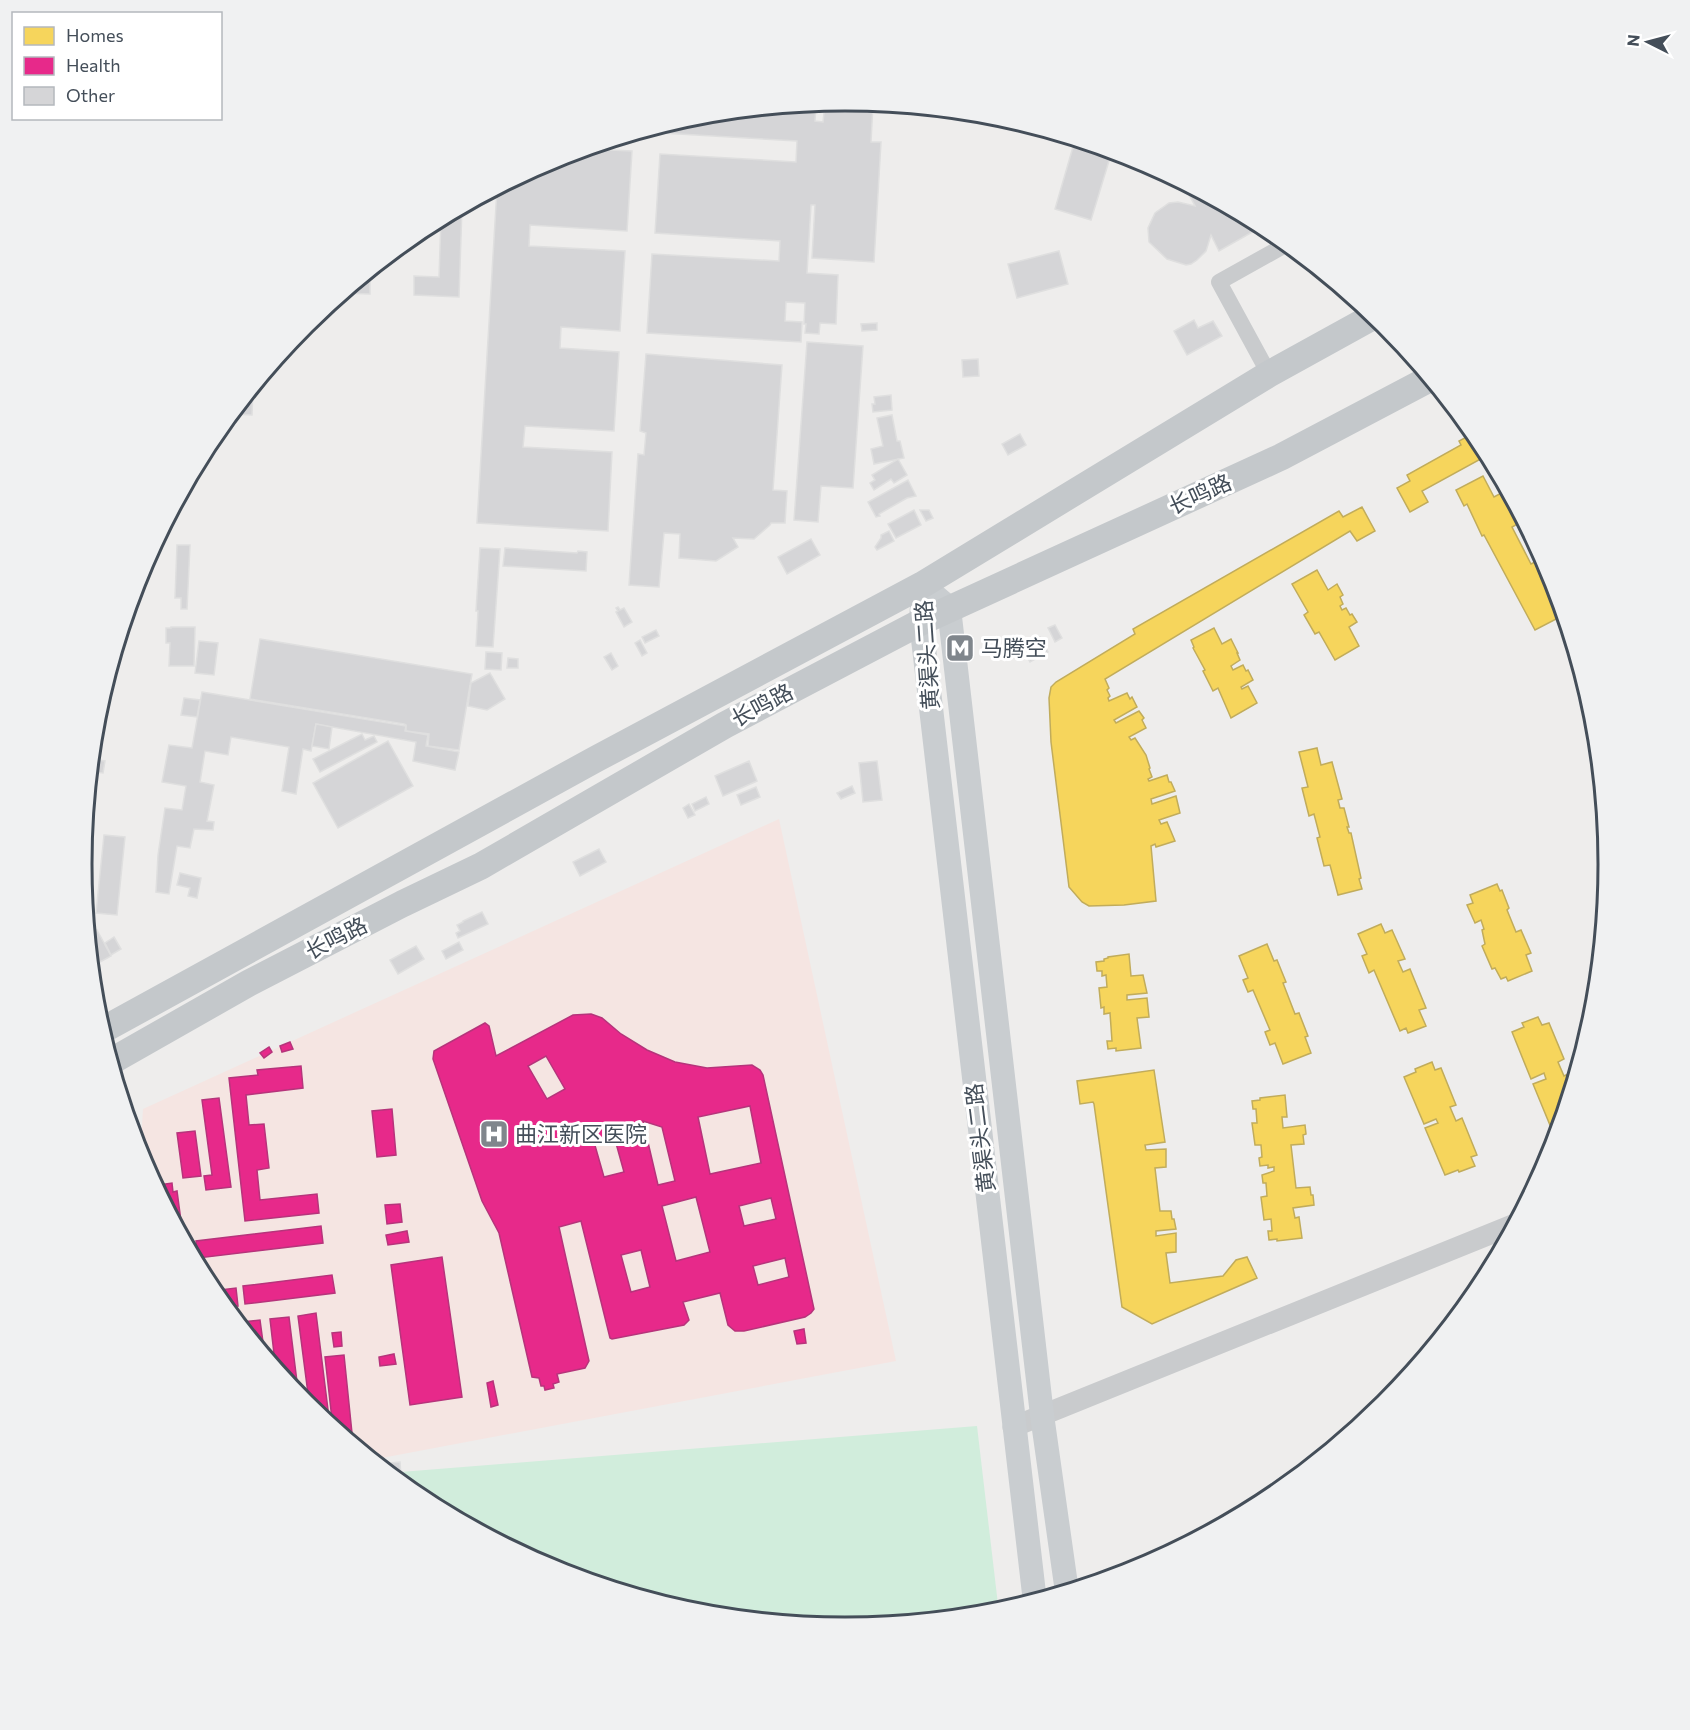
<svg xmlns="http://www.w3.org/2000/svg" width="1690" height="1730" font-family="Commissioner,'Noto Sans SC',sans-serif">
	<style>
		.medical { fill: #f5e5e2 }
		.green { fill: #d1eddc }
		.homes { fill: #f6d55c; stroke: #c1ac5b; stroke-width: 1.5 }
		.health { fill: #e7298a; stroke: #b6347b; stroke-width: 1.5; fill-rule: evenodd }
		.building { fill: #d5d5d7; stroke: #dfdfdf; stroke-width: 1.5 }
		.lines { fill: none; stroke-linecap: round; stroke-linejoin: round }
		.minor { stroke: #c9cbcd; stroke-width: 16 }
		.tertiary { stroke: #c9cbcd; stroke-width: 21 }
		.secondary { stroke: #c9cdd0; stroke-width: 24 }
		.primary { stroke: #c4c8cb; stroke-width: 27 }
		.labels { text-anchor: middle; stroke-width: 6; stroke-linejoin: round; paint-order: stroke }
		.street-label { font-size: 22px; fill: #444e59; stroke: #fff }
		.poi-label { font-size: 22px; fill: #444e59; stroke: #fff; text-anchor: start }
		.rim { fill: none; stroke: #444e59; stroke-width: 3 }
	</style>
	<rect width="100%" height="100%" fill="#eeedec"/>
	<!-- medical -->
	<polygon class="medical" points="779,819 896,1361 371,1460 305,1405 210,1289 140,1159 143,1109"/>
	<!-- green -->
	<polygon class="green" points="977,1426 999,1613 845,1629 696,1614 552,1571 420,1500 388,1473"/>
	<!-- homes -->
	<g class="homes">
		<polygon points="1474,433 1480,441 1488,455 1422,491 1428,502 1410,512 1397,488 1410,481 1407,475 1461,445 1459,441"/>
		<polygon points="1483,476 1494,497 1507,490 1523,521 1512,527 1531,564 1543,558 1551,573 1557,592 1552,595 1564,615 1535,630 1484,535 1482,536 1467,504 1464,506 1456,490"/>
		<polygon points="1362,507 1375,531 1357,541 1350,531 1105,679 1109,688 1107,690 1110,696 1108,698 1109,701 1127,693 1130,699 1132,697 1137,707 1114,720 1116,723 1139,711 1144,718 1142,720 1146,728 1129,737 1131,740 1135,738 1146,755 1150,768 1149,769 1152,777 1148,779 1149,781 1167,775 1169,782 1171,782 1175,791 1151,799 1152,804 1176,796 1180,813 1159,820 1161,824 1167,822 1175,841 1156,847 1155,844 1151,846 1156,901 1124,905 1089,906 1082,902 1069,887 1051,742 1049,698 1051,687 1056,682 1135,634 1133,629 1339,511 1343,517"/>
		<polygon points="1317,570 1328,590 1337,584 1343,595 1340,597 1343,604 1340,606 1342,610 1346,608 1350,615 1352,614 1357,622 1349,627 1359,646 1335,660 1319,632 1315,634 1304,615 1308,612 1292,584"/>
		<polygon points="1214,628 1222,644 1231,639 1238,653 1237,653 1240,660 1231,666 1233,670 1243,665 1246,671 1248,670 1253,680 1241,687 1242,689 1248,686 1257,703 1231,718 1218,688 1213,691 1203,671 1205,670 1193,648 1194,647 1191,640"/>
		<polygon points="1317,748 1321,765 1332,762 1342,799 1338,800 1340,808 1344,808 1349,827 1347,827 1349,833 1351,833 1361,878 1359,879 1362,889 1338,895 1330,865 1324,866 1317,838 1320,837 1314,814 1309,816 1302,788 1308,787 1299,752"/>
		<polygon points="1497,884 1500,891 1502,890 1509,908 1507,910 1516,932 1521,930 1531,953 1526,955 1532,971 1508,981 1506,977 1501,979 1495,968 1492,969 1482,946 1485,944 1482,930 1484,929 1481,920 1475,923 1467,905 1473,903 1470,895"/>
		<polygon points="1381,924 1385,933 1392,930 1405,959 1398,961 1403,972 1410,969 1426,1008 1419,1010 1426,1026 1408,1033 1406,1028 1400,1031 1374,970 1369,973 1362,956 1367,954 1358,934"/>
		<polygon points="1603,927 1601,942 1596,930"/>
		<polygon points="1267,944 1274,961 1277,960 1286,982 1283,983 1295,1014 1299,1013 1308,1036 1305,1037 1311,1053 1283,1064 1275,1043 1270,1045 1265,1032 1270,1030 1253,990 1248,992 1243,980 1248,978 1239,956"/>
		<polygon points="1129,954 1131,976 1143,975 1147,993 1127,995 1127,1000 1147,998 1149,1017 1137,1018 1141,1048 1116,1051 1116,1048 1108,1049 1107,1041 1112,1041 1110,1013 1104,1014 1104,1007 1101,1008 1099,988 1107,987 1106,975 1102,976 1102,971 1097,971 1096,962 1104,961 1104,959 1108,958 1108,957"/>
		<polygon points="1538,1017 1542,1025 1549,1023 1564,1059 1558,1062 1564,1076 1570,1073 1574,1082 1560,1127 1552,1130 1533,1084 1546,1079 1544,1073 1531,1079 1512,1032 1524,1027 1522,1023"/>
		<polygon points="1432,1062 1435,1070 1441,1068 1456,1105 1450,1107 1456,1121 1462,1118 1477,1155 1471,1157 1475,1166 1459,1172 1458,1170 1445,1175 1425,1128 1438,1123 1436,1119 1424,1124 1404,1077 1416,1072 1415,1069"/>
		<polygon points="1154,1070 1165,1142 1145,1145 1146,1150 1166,1149 1166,1167 1155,1168 1160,1211 1171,1211 1172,1219 1174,1219 1176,1229 1156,1231 1156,1236 1176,1233 1176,1252 1166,1253 1170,1283 1223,1276 1236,1260 1247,1257 1257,1278 1152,1324 1122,1307 1094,1104 1093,1102 1080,1104 1077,1081"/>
		<polygon points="1285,1095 1287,1117 1282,1117 1283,1128 1305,1125 1306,1134 1303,1135 1304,1144 1291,1145 1296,1188 1310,1187 1311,1195 1313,1195 1314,1205 1293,1208 1295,1218 1299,1217 1302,1238 1277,1241 1277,1239 1269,1240 1268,1231 1272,1231 1271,1219 1264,1220 1261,1197 1267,1196 1266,1183 1263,1183 1262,1175 1274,1171 1274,1167 1268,1168 1268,1165 1260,1166 1259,1158 1262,1157 1261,1145 1255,1145 1252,1123 1257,1123 1256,1109 1253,1109 1252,1101 1260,1100 1260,1098"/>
	</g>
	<!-- health -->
	<g class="health">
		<path d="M 591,1014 L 602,1018 L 621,1034 L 647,1050 L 675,1062 L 707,1068 L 752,1065 L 760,1070 L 763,1075 L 814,1309 L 811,1313 L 805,1317 L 744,1331 L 735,1331 L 728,1325 L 720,1293 L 683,1302 L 689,1320 L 684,1325 L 612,1339 L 610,1338 L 581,1221 L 559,1227 L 589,1361 L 585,1368 L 557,1374 L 559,1382 L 553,1384 L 554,1388 L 545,1390 L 544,1386 L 541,1386 L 539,1378 L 532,1377 L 499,1233 L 482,1201 L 433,1059 L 434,1051 L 485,1023 L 489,1026 L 496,1056 L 573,1015 ZM 546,1056 L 565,1089 L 547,1099 L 528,1066 ZM 750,1106 L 761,1163 L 710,1174 L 698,1117 ZM 643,1121 L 662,1127 L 675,1181 L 658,1185 ZM 614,1136 L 624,1172 L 604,1177 L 594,1142 ZM 696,1197 L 710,1252 L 676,1261 L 662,1206 ZM 771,1198 L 776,1219 L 744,1226 L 739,1206 ZM 641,1250 L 650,1287 L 631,1292 L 621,1255 ZM 785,1258 L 789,1277 L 758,1285 L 753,1266 Z"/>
		<polygon points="290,1042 293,1049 282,1052 280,1046"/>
		<polygon points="269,1047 272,1052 264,1058 260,1053"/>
		<polygon points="301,1066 303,1088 246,1095 249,1125 264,1124 269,1168 257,1170 260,1200 317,1194 319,1213 245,1221 229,1078 258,1075 257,1070"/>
		<polygon points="219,1098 231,1187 206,1190 204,1176 212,1175 202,1100"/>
		<polygon points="392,1109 396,1155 377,1157 372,1111"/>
		<polygon points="195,1131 201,1176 183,1178 177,1133"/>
		<polygon points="172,1183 173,1192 177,1191 183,1236 181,1236 160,1197 159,1185"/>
		<polygon points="400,1204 402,1222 387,1224 385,1205"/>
		<polygon points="321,1226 323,1243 198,1258 196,1241"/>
		<polygon points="407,1231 409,1242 388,1245 386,1235"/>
		<polygon points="442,1257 462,1397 410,1405 391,1265"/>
		<polygon points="332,1275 335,1293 245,1304 243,1286"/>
		<polygon points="236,1288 238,1306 224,1307 211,1291"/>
		<polygon points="316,1313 330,1426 310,1409 298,1316"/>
		<polygon points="289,1317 299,1398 276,1371 270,1319"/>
		<polygon points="260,1320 265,1357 243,1330 242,1322"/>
		<polygon points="804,1329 806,1343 797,1344 794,1331"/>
		<polygon points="341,1332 342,1346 334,1347 332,1333"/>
		<polygon points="394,1354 396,1364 380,1366 379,1357"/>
		<polygon points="344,1355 353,1443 351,1443 333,1428 325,1357"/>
		<polygon points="493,1381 498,1405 491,1407 487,1383"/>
	</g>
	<!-- building -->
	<g class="building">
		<polygon points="845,101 873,104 871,142 881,142 874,262 812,258 815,205 811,205 807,273 838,275 836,324 820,323 819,334 805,333 806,324 804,324 805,303 786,302 785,321 802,322 801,342 647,333 652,254 779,261 780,241 655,233 660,154 796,162 797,141 662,133 662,126 696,116 816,104 815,121 823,122 825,103"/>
		<polygon points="1075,140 1112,151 1091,220 1055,209"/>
		<polygon points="587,149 632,151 627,231 530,225 529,246 625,251 620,331 561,327 560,348 619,352 614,431 525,426 523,447 612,452 608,531 477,523 497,189 553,159"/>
		<polygon points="1187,186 1263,226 1219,251 1211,235 1206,251 1197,260 1191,264 1186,265 1167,259 1149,242 1148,228 1155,213 1169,203 1178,202 1195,206 1185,187"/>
		<polygon points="462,207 459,297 414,295 414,276 439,277 441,219"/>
		<polygon points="1059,251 1068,284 1017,298 1008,264"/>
		<polygon points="365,275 370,275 370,294 343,293"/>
		<polygon points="1194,320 1198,328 1213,321 1222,336 1187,355 1174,331"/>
		<polygon points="877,323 877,330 862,331 861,324"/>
		<polygon points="807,342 863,346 853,488 821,486 818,522 794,520"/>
		<polygon points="646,354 782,365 773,490 787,491 785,523 771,523 770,525 754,539 733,538 738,547 716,561 679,558 680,534 664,533 659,587 629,585 638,454 644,455 646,433 640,431"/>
		<polygon points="978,359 979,376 963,377 962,360"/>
		<polygon points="253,388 252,415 232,414"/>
		<polygon points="891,395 892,410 873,412 872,404 875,404 874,397"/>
		<polygon points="892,415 897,441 900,441 904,458 874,464 871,449 883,446 877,418"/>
		<polygon points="1020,434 1026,445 1008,455 1002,444"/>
		<polygon points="898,459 907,475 894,483 891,479 874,490 870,483 875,480 872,475"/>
		<polygon points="908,480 916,496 907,498 879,514 880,516 876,517 868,502"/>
		<polygon points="914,510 921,525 896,538 888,524"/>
		<polygon points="920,510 929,510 933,518 926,521"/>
		<polygon points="889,531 894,541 877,550 875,547 881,538 881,535"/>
		<polygon points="811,539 820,555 787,574 778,557"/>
		<polygon points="177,545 190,545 187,609 181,609 181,598 175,598"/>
		<polygon points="480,548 500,549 493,647 476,646 478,611 476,611"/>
		<polygon points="505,548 577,553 578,551 587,552 586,571 503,566"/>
		<polygon points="130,602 129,621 124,621"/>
		<polygon points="618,607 620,610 624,608 632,622 624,627 616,612 618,611 616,608"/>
		<polygon points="1055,625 1062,638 1055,642 1048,628"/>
		<polygon points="171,627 195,627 194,666 169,666 170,643 166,643 166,628 171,628"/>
		<polygon points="656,630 659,636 645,643 642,637"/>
		<polygon points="1040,637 1048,652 1030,662 1022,647"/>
		<polygon points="260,639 472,674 459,750 428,746 429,734 406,731 406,725 404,724 250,699"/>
		<polygon points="640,640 647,653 642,656 635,643"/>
		<polygon points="199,641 218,643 214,675 195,673"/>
		<polygon points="486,652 502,653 501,670 485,669"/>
		<polygon points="611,653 618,666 612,670 604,657"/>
		<polygon points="508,658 518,659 518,668 507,668"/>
		<polygon points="490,673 505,699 487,710 468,706 471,683"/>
		<polygon points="202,692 406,726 405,731 428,735 426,746 459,752 455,770 413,761 416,742 316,724 311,751 303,749 296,794 282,791 289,747 231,737 228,755 205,751 200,782 214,785 207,821 214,822 213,830 194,829 190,848 177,846 169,894 156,892 158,855 165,808 182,810 186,786 162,782 169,745 192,748"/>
		<polygon points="184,698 200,700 197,717 181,715"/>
		<polygon points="316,724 332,727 329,749 312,746"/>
		<polygon points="362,734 365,740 374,736 377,742 320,772 313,759"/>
		<polygon points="388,741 413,786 338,828 313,783"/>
		<polygon points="92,753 98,754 98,760 105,761 103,773 95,772 94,778 90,778"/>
		<polygon points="749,761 757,781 723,796 715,776"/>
		<polygon points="877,761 882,800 863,802 859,763"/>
		<polygon points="852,786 855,793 841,799 837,793"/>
		<polygon points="756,787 760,797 741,805 737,795"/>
		<polygon points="706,797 709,804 695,811 692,804"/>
		<polygon points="689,804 695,815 688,818 683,808"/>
		<polygon points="104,835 125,837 117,915 96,913"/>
		<polygon points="599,849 606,862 580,876 573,862"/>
		<polygon points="180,873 201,878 197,898 188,896 190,888 177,885"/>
		<polygon points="482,912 488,924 458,938 456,933 460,931 457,925 463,922 463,921"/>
		<polygon points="97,930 111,956 91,967 88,935"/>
		<polygon points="114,937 121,949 111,955 105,943"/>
		<polygon points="459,942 463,950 446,959 442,951"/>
		<polygon points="416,946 424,959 398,974 390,960"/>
		<polygon points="400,1462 401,1476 392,1477 376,1464"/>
	</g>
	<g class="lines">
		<!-- minor -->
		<polyline class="minor" points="1269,374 1219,282 1287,244"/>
		<!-- tertiary -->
		<polyline class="tertiary" points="1013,1427 1515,1224"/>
		<!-- secondary -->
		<g class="secondary">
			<polyline points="922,585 949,608 1042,1415 1067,1592"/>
			<polyline points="922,605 921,622 1035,1602"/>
		</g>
		<!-- primary -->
		<g class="primary">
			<polyline points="101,1031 596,759 922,585 1269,374 1374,316"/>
			<polyline points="110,1062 249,983 402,904 481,866 725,725 921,622 1281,457 1429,379"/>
		</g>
	</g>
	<!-- icons -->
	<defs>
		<g id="metro-square" transform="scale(1.5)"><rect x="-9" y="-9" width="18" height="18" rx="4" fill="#80868c" stroke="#fff"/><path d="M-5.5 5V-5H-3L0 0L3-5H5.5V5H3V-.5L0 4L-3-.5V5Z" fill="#fff"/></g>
		<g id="hospital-square" transform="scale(1.5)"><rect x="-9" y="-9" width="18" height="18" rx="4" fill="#80868c" stroke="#fff"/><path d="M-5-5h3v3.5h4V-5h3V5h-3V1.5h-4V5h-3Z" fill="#fff"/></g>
	</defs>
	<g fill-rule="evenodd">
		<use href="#metro-square" x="960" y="648"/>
		<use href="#hospital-square" x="494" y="1134"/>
	</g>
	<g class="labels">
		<!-- street labels -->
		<g class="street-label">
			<text transform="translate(1200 494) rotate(-24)" y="8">长鸣路</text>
			<text transform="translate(927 655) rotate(-94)" y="8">黄渠头二路</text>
			<text transform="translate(762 705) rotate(-28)" y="8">长鸣路</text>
			<text transform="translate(336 938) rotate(-27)" y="8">长鸣路</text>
			<text transform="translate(980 1138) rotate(-97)" y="8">黄渠头二路</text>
		</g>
		<!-- poi labels -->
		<g class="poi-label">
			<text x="981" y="656">马腾空</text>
			<text x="515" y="1142">曲江新区医院</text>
		</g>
	</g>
	<!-- crop -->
	<path d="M0 0H1690V1730H0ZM92 864a753 753 0 1 1 1506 0a753 753 0 1 1-1506 0Z" fill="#f0f1f2" fill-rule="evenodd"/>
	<path class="rim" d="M92 864a753 753 0 1 1 1506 0a753 753 0 1 1-1506 0Z"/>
	<!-- legend -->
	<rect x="12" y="12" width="210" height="108" fill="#ffffff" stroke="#b4b8bd" stroke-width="1.5"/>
	<rect x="24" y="27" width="30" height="18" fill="#f6d55c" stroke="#b4b8bd" stroke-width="1.5"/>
	<text x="66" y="42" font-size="18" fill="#444e59">Homes</text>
	<rect x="24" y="57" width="30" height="18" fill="#e7298a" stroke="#b4b8bd" stroke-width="1.5"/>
	<text x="66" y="72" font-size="18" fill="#444e59">Health</text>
	<rect x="24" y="87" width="30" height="18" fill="#d5d5d7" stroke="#b4b8bd" stroke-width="1.5"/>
	<text x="66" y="102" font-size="18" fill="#444e59">Other</text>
	<!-- north arrow -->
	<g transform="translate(1648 42) rotate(276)" stroke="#ffffff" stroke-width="4.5" paint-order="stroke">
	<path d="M0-4.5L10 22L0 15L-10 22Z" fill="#444e59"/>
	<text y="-9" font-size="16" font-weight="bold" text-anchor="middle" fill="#444e59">N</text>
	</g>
</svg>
